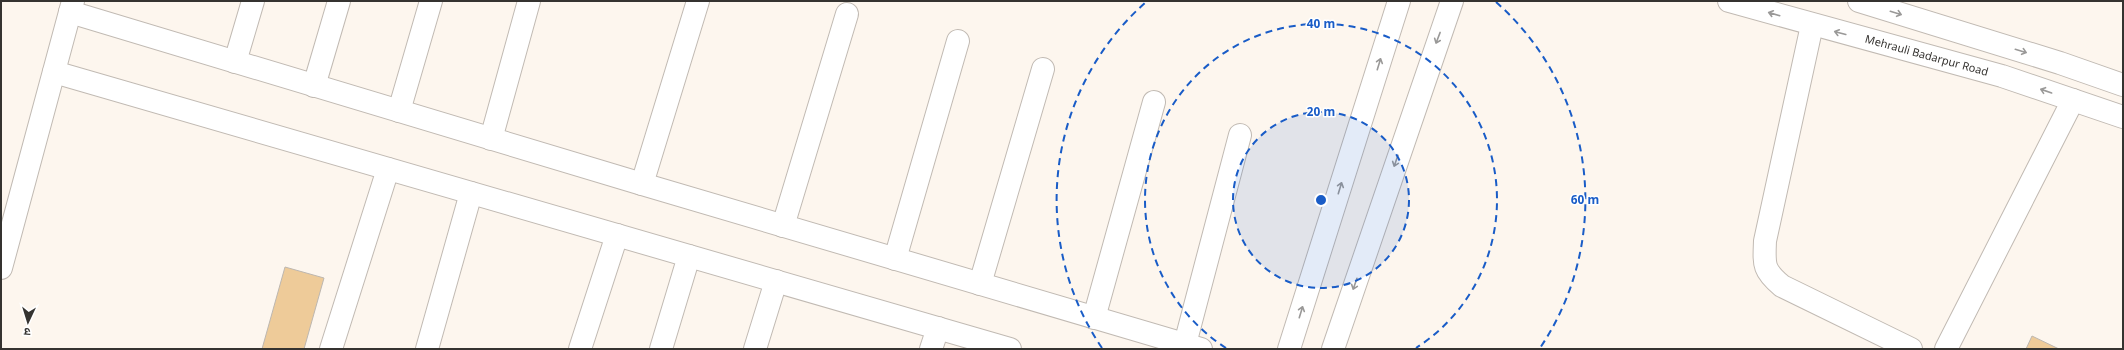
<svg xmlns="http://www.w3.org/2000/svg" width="2124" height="350" font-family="Georgia,'Noto Sans Devanagari',serif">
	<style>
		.building { fill: #eecb99; stroke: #bdb7b0 }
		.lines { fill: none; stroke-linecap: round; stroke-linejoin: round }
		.minor-casing { stroke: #c1bab3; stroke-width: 24 }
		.major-casing { stroke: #c1bab3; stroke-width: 24 }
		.minor { stroke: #fff; stroke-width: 22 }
		.major { stroke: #fff; stroke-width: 22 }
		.oneway { stroke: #9a9998 }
		.ring { fill: none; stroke: #195cc7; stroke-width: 2; stroke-dasharray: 7 5 }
		.labels { text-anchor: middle; stroke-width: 3; stroke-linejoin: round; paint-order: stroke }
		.street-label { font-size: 11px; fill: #353330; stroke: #fff }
		.centre { fill: #195cc7; stroke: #fff; stroke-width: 2 }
		.ring-label { font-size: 12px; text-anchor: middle; font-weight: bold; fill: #195cc7; stroke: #fff; stroke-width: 3; stroke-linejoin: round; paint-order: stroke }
	</style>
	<rect width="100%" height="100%" fill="#fdf6ee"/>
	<!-- building -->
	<g class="building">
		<polygon points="285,267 324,278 304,349 262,349"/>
		<polygon points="2032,336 2059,349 2026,349"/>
	</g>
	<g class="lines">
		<!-- minor casing -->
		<g class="minor-casing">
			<g id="minor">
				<polyline points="70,12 642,184 1201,349"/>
				<path d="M 1812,25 L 1765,241 C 1764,265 1763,270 1782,286 L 1911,349"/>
				<polyline points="235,62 253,1"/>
				<polyline points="54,72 1010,349"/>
				<polyline points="314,86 339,1"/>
				<polyline points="399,111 431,1"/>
				<polyline points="491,139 529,1"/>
				<polyline points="642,184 698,1"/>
				<polyline points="783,226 847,14"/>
				<polyline points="895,259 958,41"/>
				<polyline points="1,268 73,1"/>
				<polyline points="980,284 1043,69"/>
				<polyline points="1094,318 1154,102"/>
				<polyline points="1185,344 1240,135"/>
				<polyline points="331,349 388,169"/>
				<polyline points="427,349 471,193"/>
				<polyline points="580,349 617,235"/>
				<polyline points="661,349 689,256"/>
				<polyline points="755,349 776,281"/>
				<polyline points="931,349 938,328"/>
				<polyline points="1289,349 1399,1"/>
				<polyline points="1333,349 1452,1"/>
				<polyline points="1946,349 2073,100"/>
			</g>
		</g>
		<!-- major casing -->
		<g class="major-casing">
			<g id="major">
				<path id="s1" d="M 1729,1 L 2002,76 L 2123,117"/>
				<polyline points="1859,1 2060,63 2123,85"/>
			</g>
		</g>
		<!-- minor -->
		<use href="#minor" class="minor"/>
		<!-- major -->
		<use href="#major" class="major"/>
	</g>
	<!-- one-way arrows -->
	<defs><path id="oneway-shaft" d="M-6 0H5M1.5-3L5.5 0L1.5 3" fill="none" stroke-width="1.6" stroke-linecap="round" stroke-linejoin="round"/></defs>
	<g class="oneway">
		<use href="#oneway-shaft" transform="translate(1896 13) rotate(17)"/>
		<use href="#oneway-shaft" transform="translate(1774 14) rotate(-164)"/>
		<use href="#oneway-shaft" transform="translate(1840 33) rotate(-165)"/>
		<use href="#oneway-shaft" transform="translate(1438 38) rotate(111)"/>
		<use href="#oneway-shaft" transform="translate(2021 51) rotate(17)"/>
		<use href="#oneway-shaft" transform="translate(1379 64) rotate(-73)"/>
		<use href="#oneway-shaft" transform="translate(2046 91) rotate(-161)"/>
		<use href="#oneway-shaft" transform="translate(1396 161) rotate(109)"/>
		<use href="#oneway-shaft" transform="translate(1340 188) rotate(-73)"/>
		<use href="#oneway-shaft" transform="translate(1355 284) rotate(109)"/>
		<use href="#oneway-shaft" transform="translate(1301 312) rotate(-73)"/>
	</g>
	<!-- distance rings -->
	<circle cx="1321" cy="200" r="88" fill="#195cc7" fill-opacity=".12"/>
	<g class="ring">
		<circle cx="1321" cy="200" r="88"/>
		<path d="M1226 348A176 176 0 1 1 1416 348"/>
		<path d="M1102 348A264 264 0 0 1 1146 2M1496 2A264 264 0 0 1 1540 348"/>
	</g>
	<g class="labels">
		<!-- street labels -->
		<g class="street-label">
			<text dy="4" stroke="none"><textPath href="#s1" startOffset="205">Mehrauli Badarpur Road</textPath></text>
		</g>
	</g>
	<circle cx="1321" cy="200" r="6" class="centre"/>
	<g class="ring-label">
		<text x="1321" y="28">40 m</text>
		<text x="1321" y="116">20 m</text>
		<text x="1585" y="204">60 m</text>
	</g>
	<!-- border -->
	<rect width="2124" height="350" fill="none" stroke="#353330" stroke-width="4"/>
	<!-- north arrow -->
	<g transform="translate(28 322) rotate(184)" stroke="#ffffff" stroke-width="3" paint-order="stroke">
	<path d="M0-3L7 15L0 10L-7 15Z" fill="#353330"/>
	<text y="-6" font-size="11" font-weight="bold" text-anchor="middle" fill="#353330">उ</text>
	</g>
</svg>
